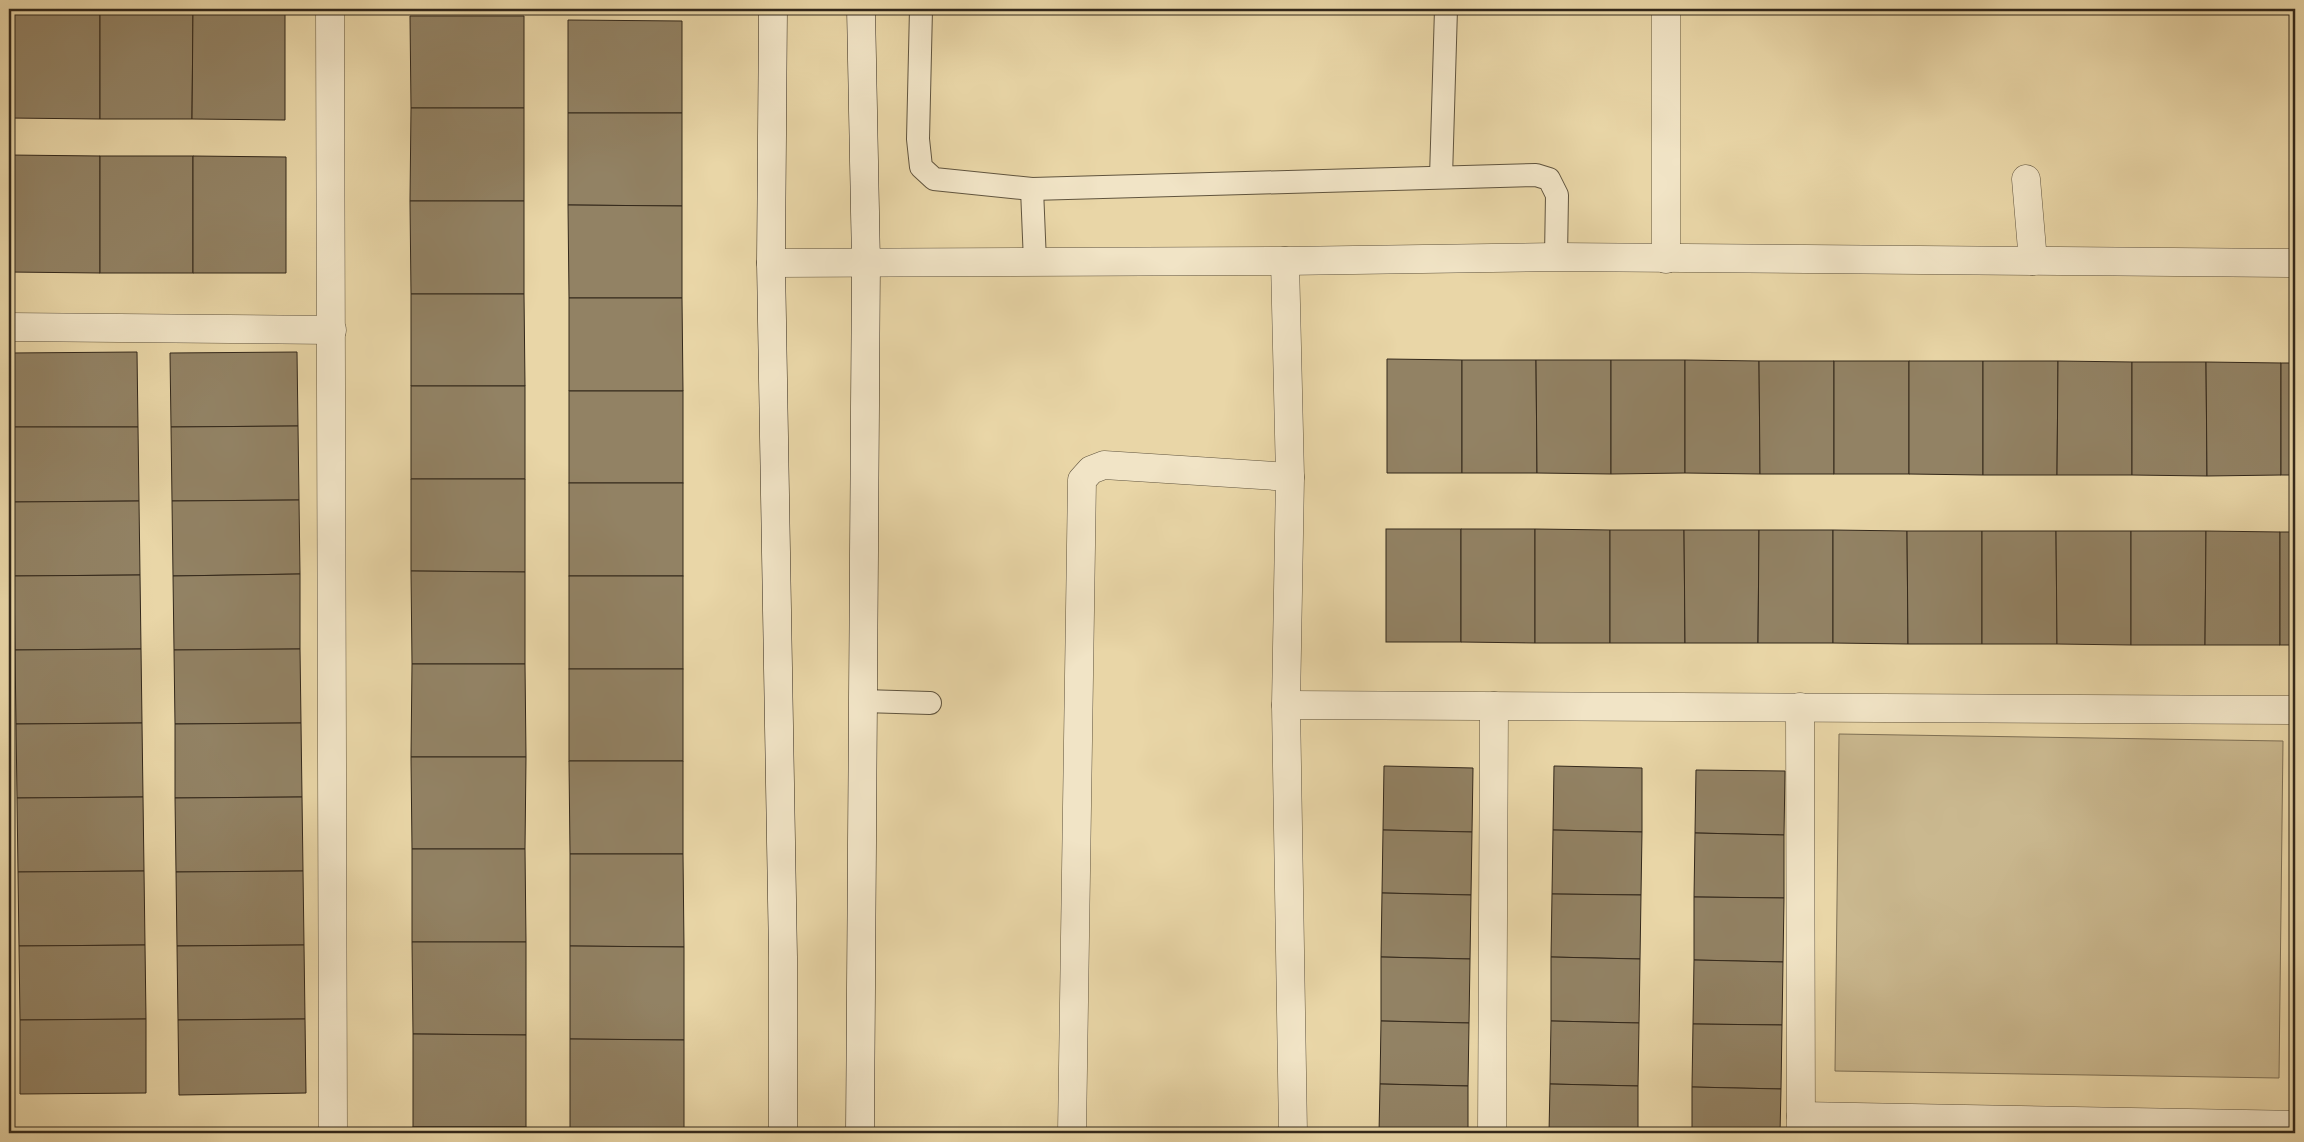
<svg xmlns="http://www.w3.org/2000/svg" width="2304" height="1142" font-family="Vollkorn,serif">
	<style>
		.green { fill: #cab88f; stroke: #7e7055 }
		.building { fill: #928264; stroke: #33281b }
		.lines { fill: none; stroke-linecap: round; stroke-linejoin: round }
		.lane-casing { stroke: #60543e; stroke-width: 24 }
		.street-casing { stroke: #60543e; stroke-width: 29 }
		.secondary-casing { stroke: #33281b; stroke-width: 29 }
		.lane { stroke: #f1e4c6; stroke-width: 22 }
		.street { stroke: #f1e4c6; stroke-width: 28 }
		.secondary { stroke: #f1e4c6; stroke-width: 28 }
	</style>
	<rect width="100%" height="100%" fill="#e9d6a7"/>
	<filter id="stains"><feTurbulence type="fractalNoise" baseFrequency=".004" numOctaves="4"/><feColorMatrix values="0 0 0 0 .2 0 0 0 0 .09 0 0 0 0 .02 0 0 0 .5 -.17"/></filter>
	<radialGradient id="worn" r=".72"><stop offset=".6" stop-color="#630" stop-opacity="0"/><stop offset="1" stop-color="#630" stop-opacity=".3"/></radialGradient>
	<!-- green -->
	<polygon class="green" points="1839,734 2283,741 2279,1078 1835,1071"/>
	<!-- building -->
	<g class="building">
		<polygon points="9,9 100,9 100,119 9,118"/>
		<polygon points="100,9 193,9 192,119 100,119"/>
		<polygon points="193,9 285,9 285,120 192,119"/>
		<polygon points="410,16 524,16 524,108 411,108"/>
		<polygon points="568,20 682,21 682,113 568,113"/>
		<polygon points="411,108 524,108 524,201 410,201"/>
		<polygon points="568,113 682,113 682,206 568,205"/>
		<polygon points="9,155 100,156 100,273 9,272"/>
		<rect x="100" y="156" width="93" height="117"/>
		<polygon points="193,156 286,157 286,273 193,273"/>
		<polygon points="410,201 524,201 524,294 411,294"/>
		<polygon points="568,205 682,206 682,298 569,298"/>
		<polygon points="411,294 524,294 525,386 411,386"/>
		<polygon points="569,298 682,298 683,391 569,391"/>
		<polygon points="137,352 138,427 12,427 11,353"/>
		<polygon points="297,352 298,426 171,427 170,353"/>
		<polygon points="1387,359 1462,360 1462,473 1387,473"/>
		<polygon points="1462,360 1536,360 1537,473 1462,473"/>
		<polygon points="1536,360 1611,360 1611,474 1537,473"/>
		<polygon points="1611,360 1685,360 1685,473 1611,474"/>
		<polygon points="1685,360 1759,361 1760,474 1685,473"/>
		<polygon points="1759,361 1834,361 1834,474 1760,474"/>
		<rect x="1834" y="361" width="75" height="113"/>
		<polygon points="1909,361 1983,361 1983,475 1909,474"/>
		<polygon points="1983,361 2058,361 2057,475 1983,475"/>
		<polygon points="2058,361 2132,362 2132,475 2057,475"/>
		<polygon points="2132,362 2206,362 2207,476 2132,475"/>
		<polygon points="2206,362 2281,363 2281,475 2207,476"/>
		<rect x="2281" y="363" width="14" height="112"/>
		<rect x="411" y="386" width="114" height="93"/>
		<rect x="569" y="391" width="114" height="92"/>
		<polygon points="298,426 299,500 172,501 171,427"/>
		<polygon points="12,427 138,427 139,501 13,502"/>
		<polygon points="411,479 525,479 525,572 411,571"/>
		<rect x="569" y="483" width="114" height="93"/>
		<polygon points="299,500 300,574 173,576 172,501"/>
		<polygon points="139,501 140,575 14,576 13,502"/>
		<rect x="1386" y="529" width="75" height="113"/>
		<polygon points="1461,529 1535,529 1535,643 1461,642"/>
		<polygon points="1535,529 1610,530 1610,643 1535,643"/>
		<polygon points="1610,530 1684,530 1685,643 1610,643"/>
		<polygon points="1684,530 1759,530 1758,643 1685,643"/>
		<polygon points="1759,530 1833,530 1833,643 1758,643"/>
		<polygon points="1833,530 1907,531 1908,644 1833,643"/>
		<polygon points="1907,531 1982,531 1982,644 1908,644"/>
		<polygon points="1982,531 2056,531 2057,644 1982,644"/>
		<polygon points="2056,531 2131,531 2131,645 2057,644"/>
		<polygon points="2131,531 2206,531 2205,645 2131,645"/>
		<polygon points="2206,531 2280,532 2280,645 2205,645"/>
		<rect x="2280" y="532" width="15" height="113"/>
		<polygon points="411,571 525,572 525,664 412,664"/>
		<polygon points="300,574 300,649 174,650 173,576"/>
		<polygon points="140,575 141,649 15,650 14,576"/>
		<rect x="569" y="576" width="114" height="93"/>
		<polygon points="141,649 142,723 16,724 15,650"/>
		<polygon points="300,649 301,723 175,724 174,650"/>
		<polygon points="412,664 525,664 526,757 411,757"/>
		<rect x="569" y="669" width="114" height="92"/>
		<polygon points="142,723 143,797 17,798 16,724"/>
		<polygon points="301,723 302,797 175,798 175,724"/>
		<polygon points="411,757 526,757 525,849 412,849"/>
		<polygon points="569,761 683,761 683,854 570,854"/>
		<polygon points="1384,766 1473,768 1472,832 1383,830"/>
		<polygon points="1554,766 1642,768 1642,832 1553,830"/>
		<polygon points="1696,770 1785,771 1784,835 1695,833"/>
		<polygon points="143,797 144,871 18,872 17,798"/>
		<polygon points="302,797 303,871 176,872 175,798"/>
		<polygon points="1383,830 1472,832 1471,895 1382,893"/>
		<polygon points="1553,830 1642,832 1641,895 1552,894"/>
		<polygon points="1695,833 1784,835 1784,898 1694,897"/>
		<polygon points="412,849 525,849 526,942 412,942"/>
		<polygon points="570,854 683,854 684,947 570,946"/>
		<polygon points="144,871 145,945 19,946 18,872"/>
		<polygon points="303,871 304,945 177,946 176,872"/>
		<polygon points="1382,893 1471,895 1470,959 1381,957"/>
		<polygon points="1552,894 1641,895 1640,959 1551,957"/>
		<polygon points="1694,897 1784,898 1783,962 1694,960"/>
		<polygon points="412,942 526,942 526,1035 413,1034"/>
		<polygon points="145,945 146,1019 20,1020 19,946"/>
		<polygon points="304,945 305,1019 178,1020 177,946"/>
		<polygon points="570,946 684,947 684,1040 570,1039"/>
		<polygon points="1381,957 1470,959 1469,1023 1381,1021"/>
		<polygon points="1551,957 1640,959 1639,1023 1551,1021"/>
		<polygon points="1694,960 1783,962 1782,1025 1693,1024"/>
		<polygon points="146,1019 146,1093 20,1094 20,1020"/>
		<polygon points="305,1019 306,1093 179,1095 178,1020"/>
		<polygon points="1381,1021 1469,1023 1468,1086 1380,1084"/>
		<polygon points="1551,1021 1639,1023 1638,1086 1550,1084"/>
		<polygon points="1693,1024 1782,1025 1781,1089 1692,1087"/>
		<polygon points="413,1034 526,1035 526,1127 413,1127"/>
		<polygon points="570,1039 684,1040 684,1132 570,1131"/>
		<polygon points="1380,1084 1468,1086 1468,1133 1379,1133"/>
		<polygon points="1550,1084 1638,1086 1638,1133 1549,1133"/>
		<polygon points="1692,1087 1781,1089 1780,1133 1692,1133"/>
		<rect x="413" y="1127" width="113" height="6"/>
		<polygon points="570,1131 684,1132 684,1133 570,1133"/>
	</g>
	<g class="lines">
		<!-- lane casing -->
		<g class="lane-casing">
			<g id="lane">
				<polyline points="921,9 918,139 921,167 934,179 1032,189 1536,175 1549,179 1557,195 1556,257"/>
				<polyline points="1441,177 1446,9"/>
				<polyline points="1032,189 1035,262"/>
				<polyline points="863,701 930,703"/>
			</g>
		</g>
		<!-- street casing -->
		<g class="street-casing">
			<g id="street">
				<polyline points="330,9 333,1133"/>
				<polyline points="2026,179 2033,261"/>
				<polyline points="1666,259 1666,9"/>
				<polyline points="1285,261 1290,477 1286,705 1293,1133"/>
				<polyline points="771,263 1285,261 1556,257 2295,263"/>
				<polyline points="9,327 332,330"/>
				<polyline points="1286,705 2295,710"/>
				<polyline points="1800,707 1801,1133"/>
				<polyline points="1801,1116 2295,1125"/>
				<polyline points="1072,1133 1082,480 1091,470 1104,465 1290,477"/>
				<polyline points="1492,1133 1494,706"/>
			</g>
		</g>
		<!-- secondary casing -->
		<g class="secondary-casing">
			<g id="secondary">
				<polyline points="773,9 771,263 783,957 783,1133"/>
				<polyline points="860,1133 866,262 861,9"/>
			</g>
		</g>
		<!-- lane -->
		<use href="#lane" class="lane"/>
		<!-- street -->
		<use href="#street" class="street"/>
		<!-- secondary -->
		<use href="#secondary" class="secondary"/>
	</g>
	<!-- margin -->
	<rect width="2304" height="1142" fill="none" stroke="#e9d6a7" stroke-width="30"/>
	<rect x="10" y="10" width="2284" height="1122" fill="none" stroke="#33281b" stroke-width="2.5"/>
	<rect x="15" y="15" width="2274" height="1112" fill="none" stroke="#33281b"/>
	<rect width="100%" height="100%" filter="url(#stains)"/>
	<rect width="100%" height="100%" fill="url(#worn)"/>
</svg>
